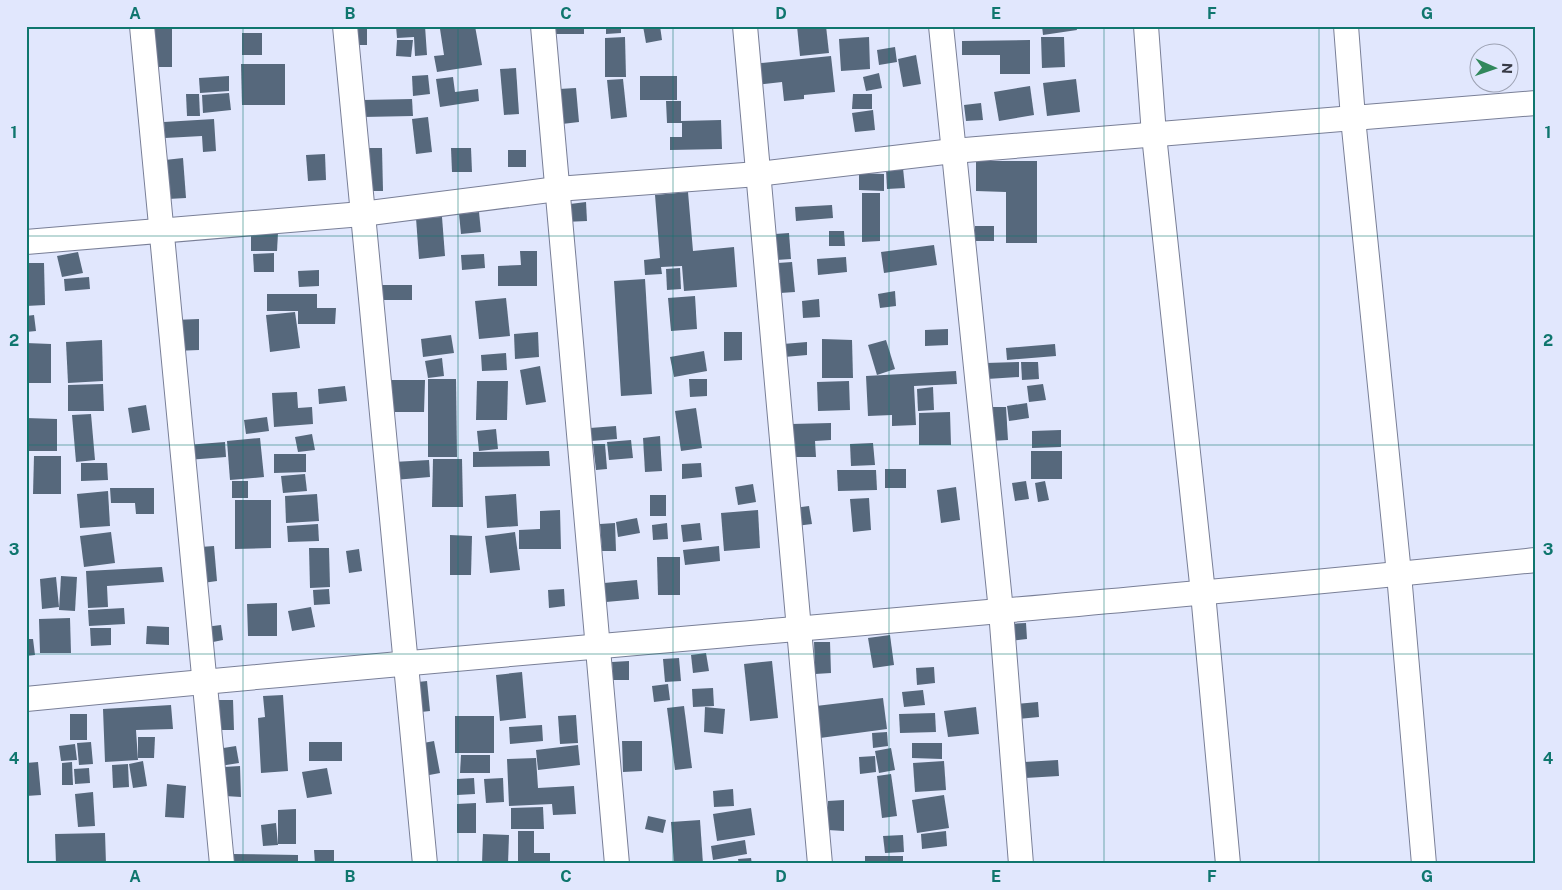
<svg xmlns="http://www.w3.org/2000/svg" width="1562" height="890" font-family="'Public Sans',sans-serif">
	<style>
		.building { fill: #56687c }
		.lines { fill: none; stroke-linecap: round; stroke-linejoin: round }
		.minor-casing { stroke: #797f97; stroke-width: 26 }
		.minor { stroke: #fff; stroke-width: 24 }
		.grid { fill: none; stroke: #0f766e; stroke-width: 1; stroke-opacity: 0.55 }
		.neatline { fill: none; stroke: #0f766e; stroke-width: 2 }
		.grid-label { font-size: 16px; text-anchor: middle; font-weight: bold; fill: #0f766e }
	</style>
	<rect width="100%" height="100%" fill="#e1e7fd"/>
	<!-- building -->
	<g class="building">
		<polygon points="154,26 172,26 172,67 155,67"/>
		<polygon points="352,26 367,26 367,45 353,45"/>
		<polygon points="396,26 425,26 427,55 415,56 414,37 397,38"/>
		<polygon points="458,26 475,26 482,65 437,72 434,56 444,55 440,29"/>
		<rect x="554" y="26" width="30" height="8"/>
		<polygon points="606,26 621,26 621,33 606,34"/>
		<polygon points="643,26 660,26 662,40 646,43"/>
		<polygon points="797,26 826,26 829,53 800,56"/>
		<polygon points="1042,26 1076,26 1077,30 1043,35"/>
		<rect x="242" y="33" width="20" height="22"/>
		<polygon points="625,37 626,77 605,77 605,38"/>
		<polygon points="869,37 870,69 841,71 839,39"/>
		<polygon points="1041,37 1064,37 1065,67 1042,68"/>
		<polygon points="397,40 413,40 411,57 396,56"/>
		<polygon points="1030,40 1030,74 1000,74 1000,55 962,55 962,41"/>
		<polygon points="895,47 897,62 879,65 877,50"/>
		<polygon points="916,55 921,84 903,87 898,59"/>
		<polygon points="831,56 835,92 804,95 804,99 784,101 782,82 754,85 751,64"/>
		<polygon points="241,64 285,64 285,105 242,105"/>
		<polygon points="516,68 519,114 504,115 500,69"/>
		<polygon points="879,73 882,88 866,91 863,77"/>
		<polygon points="428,75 430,94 413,96 412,76"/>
		<polygon points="229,76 229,91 200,93 199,78"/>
		<rect x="640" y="76" width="37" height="24"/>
		<polygon points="453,77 455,92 478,89 479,101 440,107 436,79"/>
		<polygon points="623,79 627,117 611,119 607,80"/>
		<polygon points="1076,79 1080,112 1047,116 1043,83"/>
		<polygon points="1030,86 1034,115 999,121 994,92"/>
		<polygon points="576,88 579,122 562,124 559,89"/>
		<polygon points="229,93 231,110 203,113 202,95"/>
		<polygon points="186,94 199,94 200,116 187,116"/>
		<polygon points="853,94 872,94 872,109 852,109"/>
		<polygon points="412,99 413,116 363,117 363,100"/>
		<polygon points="666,101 681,101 681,121 721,120 722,149 670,150 670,137 682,137 682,123 667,123"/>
		<polygon points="981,103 983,120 966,121 964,105"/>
		<polygon points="873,110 875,130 855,132 852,113"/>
		<polygon points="428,117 432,152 416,154 412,119"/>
		<polygon points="214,119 216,151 203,152 202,136 165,138 164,122"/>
		<polygon points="367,148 382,148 383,191 367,191"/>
		<polygon points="451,148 471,148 472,172 452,172"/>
		<rect x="508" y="150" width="18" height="17"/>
		<polygon points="325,154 326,180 308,181 306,155"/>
		<polygon points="183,158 186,198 168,199 165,160"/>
		<polygon points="976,161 1037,161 1037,243 1006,243 1006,192 976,191"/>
		<polygon points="903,168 905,188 887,189 886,169"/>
		<polygon points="859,173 884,174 884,191 859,190"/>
		<polygon points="688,192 693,251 734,247 737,287 684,291 682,266 661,267 662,274 645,275 644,260 660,258 655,195"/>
		<polygon points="862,193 880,193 880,241 862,242"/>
		<polygon points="586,202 587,221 564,222 562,205"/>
		<polygon points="832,205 833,218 796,221 795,207"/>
		<polygon points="479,212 481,232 461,234 459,214"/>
		<polygon points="442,217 445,256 419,259 416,218"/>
		<rect x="975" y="226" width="19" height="15"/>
		<polygon points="829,231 844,231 845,246 829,246"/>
		<polygon points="251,233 278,233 277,251 251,251"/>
		<polygon points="789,233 791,259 776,260 775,234"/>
		<polygon points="934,245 937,265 884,273 881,252"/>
		<polygon points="520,251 537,251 537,286 498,286 498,266 521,265"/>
		<polygon points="78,252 83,273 62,277 57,256"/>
		<polygon points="274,253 274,272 254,272 253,254"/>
		<polygon points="484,254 485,268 462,270 461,255"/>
		<polygon points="846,257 847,272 818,275 817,259"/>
		<polygon points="792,262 795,292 780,293 778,263"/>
		<polygon points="26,263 44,263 45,305 26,306"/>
		<polygon points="680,268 681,289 667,290 666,269"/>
		<polygon points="319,270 319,286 299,287 298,271"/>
		<polygon points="89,277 90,289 65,291 64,279"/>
		<polygon points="645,279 652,394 621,396 614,281"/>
		<rect x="376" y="285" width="36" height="15"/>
		<polygon points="895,291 896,306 880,308 878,294"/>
		<polygon points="267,294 317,294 317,308 336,308 335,324 298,324 298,311 267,311"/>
		<polygon points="695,296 697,329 671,331 668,298"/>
		<polygon points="506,298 510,336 479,339 475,301"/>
		<polygon points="819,299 820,317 803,318 802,301"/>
		<polygon points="295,312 300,348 270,352 266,315"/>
		<polygon points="34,315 36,331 26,332 26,316"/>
		<polygon points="199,319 199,350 175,351 174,320"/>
		<polygon points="948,329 948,345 925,346 925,330"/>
		<polygon points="538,332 539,357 515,359 514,334"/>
		<polygon points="724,332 742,332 742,360 724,361"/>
		<polygon points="451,335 454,353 423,357 421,339"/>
		<polygon points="822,339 852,340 853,378 822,378"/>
		<polygon points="102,340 103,381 68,383 66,342"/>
		<polygon points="886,340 895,369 877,375 868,345"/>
		<polygon points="807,342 807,355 784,357 783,344"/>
		<polygon points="26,343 51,344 51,383 26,383"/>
		<polygon points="1055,344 1056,356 1007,360 1006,348"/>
		<polygon points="704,351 707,371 674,377 670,357"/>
		<polygon points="506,353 507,370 482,371 481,355"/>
		<polygon points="442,358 444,376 428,378 425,361"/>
		<polygon points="1019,362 1019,377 987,379 986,363"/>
		<polygon points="1021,362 1038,362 1039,379 1022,380"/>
		<polygon points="540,366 546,402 526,405 520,370"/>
		<polygon points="956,371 957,384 914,386 916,425 892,426 892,415 868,416 866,376"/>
		<polygon points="428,379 456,379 457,457 428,457"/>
		<polygon points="689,379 707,379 707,396 690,397"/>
		<polygon points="385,380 425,380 424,412 384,412"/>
		<polygon points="477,381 508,381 507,420 476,420"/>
		<polygon points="849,381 850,410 818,411 817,382"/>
		<polygon points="103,384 104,411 68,411 68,385"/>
		<polygon points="1043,384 1046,400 1029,402 1027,386"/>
		<polygon points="345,386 347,401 319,404 318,389"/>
		<polygon points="933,387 934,410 918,411 917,389"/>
		<polygon points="297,392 298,408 312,407 313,424 274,427 272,393"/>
		<polygon points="1027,403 1029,418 1009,421 1007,406"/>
		<polygon points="146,405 150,430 132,433 128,408"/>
		<polygon points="990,407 1006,407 1008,440 991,441"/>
		<polygon points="696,408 702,448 681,451 675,411"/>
		<polygon points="950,412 951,445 919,445 919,413"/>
		<polygon points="91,414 95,460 76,462 72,415"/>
		<polygon points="267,417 269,431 246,434 244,420"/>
		<polygon points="26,418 57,419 57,451 26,451"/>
		<polygon points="831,423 831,440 815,441 816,457 791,457 791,424"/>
		<polygon points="616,426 617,439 591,441 590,428"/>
		<polygon points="496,429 498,449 479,451 477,431"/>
		<polygon points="1061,430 1061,447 1032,448 1032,431"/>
		<polygon points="312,434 315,450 298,452 295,437"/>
		<polygon points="660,436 662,471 645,472 643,438"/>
		<polygon points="260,438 264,477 230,480 227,441"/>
		<polygon points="631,440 633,458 609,460 607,442"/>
		<polygon points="225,442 226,457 187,460 186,445"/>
		<polygon points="873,443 875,465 851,466 850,444"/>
		<polygon points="593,444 605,444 607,469 596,470"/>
		<polygon points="549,451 550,466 473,467 473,452"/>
		<rect x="1031" y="451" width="31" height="28"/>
		<polygon points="274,454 306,454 306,472 274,473"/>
		<polygon points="34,456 61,456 61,494 33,494"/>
		<polygon points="433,459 462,459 463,507 432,507"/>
		<polygon points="429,460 430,477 394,480 393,462"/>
		<polygon points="81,463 107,463 108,480 81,481"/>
		<polygon points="701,463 702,477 682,479 682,464"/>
		<rect x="885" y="469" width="21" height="19"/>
		<polygon points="837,470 876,470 877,490 838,491"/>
		<polygon points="305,474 307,491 283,493 281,476"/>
		<rect x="232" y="481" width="16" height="17"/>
		<polygon points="1026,481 1029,499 1015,501 1012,483"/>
		<polygon points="1045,481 1049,500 1038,502 1035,483"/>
		<polygon points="753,484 756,502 738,505 735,487"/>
		<polygon points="956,487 960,520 941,523 937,490"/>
		<polygon points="110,488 154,488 154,514 136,514 135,503 111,503"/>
		<polygon points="108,491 110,526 80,528 77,494"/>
		<polygon points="317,494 319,521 286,523 285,496"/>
		<polygon points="516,494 518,526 487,528 485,496"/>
		<rect x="650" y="495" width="16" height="21"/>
		<polygon points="869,498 871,530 853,532 850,499"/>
		<polygon points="235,500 271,500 271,548 235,549"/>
		<polygon points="809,506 812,524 796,526 794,508"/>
		<polygon points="560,510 561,549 519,549 519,530 540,529 540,511"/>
		<polygon points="758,510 760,548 724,551 721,513"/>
		<polygon points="637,518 640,533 618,537 616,522"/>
		<polygon points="615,523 616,551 602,551 600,524"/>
		<polygon points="667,523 668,539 653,540 652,525"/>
		<polygon points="700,523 702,540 683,542 681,525"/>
		<polygon points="318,524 319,541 288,542 287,526"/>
		<polygon points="111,532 115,563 84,567 80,536"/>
		<polygon points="515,532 520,570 490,573 485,536"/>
		<polygon points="450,535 472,536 471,575 450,575"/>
		<polygon points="214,546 217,581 203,583 200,547"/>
		<polygon points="719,546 720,561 685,565 683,550"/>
		<polygon points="309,548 329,548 330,587 310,588"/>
		<polygon points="359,549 362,571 349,573 346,551"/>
		<polygon points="657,557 680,557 680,595 658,595"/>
		<polygon points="162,567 164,582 107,586 108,607 88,608 86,571"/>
		<polygon points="61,576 77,577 75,611 59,610"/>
		<polygon points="56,577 59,607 42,609 40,579"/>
		<polygon points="637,580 639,599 606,602 604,583"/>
		<polygon points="329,589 330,604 314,605 313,590"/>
		<polygon points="564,589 565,606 549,608 548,590"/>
		<polygon points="277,603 277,636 248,636 247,604"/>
		<polygon points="311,607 315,627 292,631 288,611"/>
		<polygon points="124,608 125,624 89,626 88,610"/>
		<polygon points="70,618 71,653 40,653 39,619"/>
		<polygon points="1026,623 1027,639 1010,641 1009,624"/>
		<polygon points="221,625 223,640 208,643 205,627"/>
		<polygon points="147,626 169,627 169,645 146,644"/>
		<polygon points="90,628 111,628 111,645 91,646"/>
		<polygon points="890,635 894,665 873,668 868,638"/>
		<polygon points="26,639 33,639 35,655 26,656"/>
		<polygon points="814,642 830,642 831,673 815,674"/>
		<polygon points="706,653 709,671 693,673 691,655"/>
		<polygon points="679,658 681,681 665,682 663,659"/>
		<polygon points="629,661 629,680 613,680 612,662"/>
		<polygon points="772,661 778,718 750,721 744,664"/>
		<polygon points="934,667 935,683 917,685 916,668"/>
		<polygon points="522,672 526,718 500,721 496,675"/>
		<polygon points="427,681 430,711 412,713 409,683"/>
		<polygon points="668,684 670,700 654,702 652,686"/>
		<polygon points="713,688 714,706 693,707 692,689"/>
		<polygon points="923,690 925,705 904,707 902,692"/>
		<polygon points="283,695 288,771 261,773 258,718 265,717 263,696"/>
		<polygon points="883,698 887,729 820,738 816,706"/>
		<polygon points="217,700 233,700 234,730 217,730"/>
		<polygon points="1038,702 1039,717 1018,719 1016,704"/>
		<polygon points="171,705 173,729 136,730 138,760 105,762 103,709"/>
		<polygon points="684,706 692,768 675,770 667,708"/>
		<polygon points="705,707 725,709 723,734 704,732"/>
		<polygon points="976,707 979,734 948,737 944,711"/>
		<polygon points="935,713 936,732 900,733 899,714"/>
		<rect x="70" y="714" width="17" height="26"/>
		<polygon points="576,715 578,743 560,744 558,716"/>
		<rect x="455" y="716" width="39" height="37"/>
		<polygon points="542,725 543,741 510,744 509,727"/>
		<polygon points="887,732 888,746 873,748 872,733"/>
		<polygon points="138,737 155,737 154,758 138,758"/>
		<polygon points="434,741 440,773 424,776 418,744"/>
		<polygon points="622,741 642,741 642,771 623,772"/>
		<polygon points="91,742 93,764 79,765 77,743"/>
		<rect x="309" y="742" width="33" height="19"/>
		<polygon points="912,743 942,743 942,759 912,758"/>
		<polygon points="75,744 77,760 61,761 59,746"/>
		<polygon points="578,745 580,765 538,770 536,750"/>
		<polygon points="236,746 239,763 220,766 217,749"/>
		<polygon points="891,748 895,770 879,773 875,751"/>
		<polygon points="461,755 490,755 490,773 460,773"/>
		<polygon points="875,756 876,772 860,774 859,757"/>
		<polygon points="536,758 538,788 574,786 576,814 553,815 552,804 509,806 507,759"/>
		<polygon points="1058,760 1059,776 1025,778 1024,762"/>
		<polygon points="143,761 147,786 133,788 129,764"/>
		<polygon points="944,761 946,790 915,792 913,763"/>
		<polygon points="38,762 41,795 26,796 26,763"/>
		<polygon points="72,762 73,785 62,785 62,763"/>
		<polygon points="128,764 129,787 113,788 112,765"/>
		<polygon points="240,766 241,797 225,796 224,767"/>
		<polygon points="89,768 90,783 75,784 74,769"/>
		<polygon points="327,768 332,794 307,798 302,772"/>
		<polygon points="891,774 897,816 882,818 877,776"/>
		<polygon points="474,778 475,794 457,795 457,779"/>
		<polygon points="503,778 504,802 486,803 484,779"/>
		<polygon points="167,784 186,786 184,818 165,817"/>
		<polygon points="733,789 734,806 714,807 713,791"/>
		<polygon points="93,792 95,826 78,827 75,794"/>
		<polygon points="944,795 949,828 917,833 912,800"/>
		<polygon points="844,800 844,831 828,830 828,801"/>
		<polygon points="476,803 476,833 457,833 457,804"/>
		<polygon points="543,807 544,829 511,829 511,808"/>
		<polygon points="751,808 755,835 717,841 713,814"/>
		<polygon points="296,809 296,844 278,844 278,810"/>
		<polygon points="648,816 666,820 663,833 645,829"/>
		<polygon points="700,820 703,864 674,864 671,822"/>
		<polygon points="276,823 278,845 263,846 261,825"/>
		<polygon points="518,831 534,831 534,853 550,853 550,864 518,864"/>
		<polygon points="946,831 947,846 922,849 921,834"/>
		<polygon points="105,833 106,864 56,864 55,834"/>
		<polygon points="483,834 509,835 508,864 482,864"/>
		<polygon points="903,835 904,852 885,853 883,836"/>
		<polygon points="745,840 747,854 713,860 711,846"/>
		<polygon points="314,850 334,850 334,864 315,864"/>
		<polygon points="232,854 298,855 298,864 232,864"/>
		<rect x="865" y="856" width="38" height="8"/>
		<polygon points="751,858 752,864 739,864 738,859"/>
	</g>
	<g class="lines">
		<!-- minor casing -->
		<g class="minor-casing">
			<g id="minor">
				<polyline points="142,26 222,864"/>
				<polyline points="345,26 425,864"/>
				<polyline points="543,26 617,864"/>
				<polyline points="745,26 820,864"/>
				<polyline points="941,26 1001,611 1021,864"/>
				<polyline points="1146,26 1154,135 1203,593 1228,864"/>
				<polyline points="1346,26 1353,118 1399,574 1424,864"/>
				<polyline points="26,242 362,214 557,189 758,174 953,151 1536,103"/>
				<path d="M 26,699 C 529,649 1033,612 1536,560"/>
			</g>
		</g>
		<!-- minor -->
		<use href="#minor" class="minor"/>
	</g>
	<!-- grid -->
	<path class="grid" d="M 243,26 L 243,864M 458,26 L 458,864M 673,26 L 673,864M 889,26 L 889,864M 1104,26 L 1104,864M 1319,26 L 1319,864M 26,236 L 1536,236M 26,445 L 1536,445M 26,654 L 1536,654"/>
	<!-- border -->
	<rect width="1562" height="890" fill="none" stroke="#e1e7fd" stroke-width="55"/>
	<!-- north arrow -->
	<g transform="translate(1494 68) rotate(92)"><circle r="24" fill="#e1e7fd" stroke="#9da2b3"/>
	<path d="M0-4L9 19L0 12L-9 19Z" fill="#31885c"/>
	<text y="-8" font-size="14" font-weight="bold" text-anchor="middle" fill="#373a45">N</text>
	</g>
	<rect x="28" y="28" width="1506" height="834" class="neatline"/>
	<g class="grid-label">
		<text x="135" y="19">A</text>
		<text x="350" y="19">B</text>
		<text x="566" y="19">C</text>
		<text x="781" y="19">D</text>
		<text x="996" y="19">E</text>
		<text x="1212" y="19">F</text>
		<text x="1427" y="19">G</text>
		<text x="14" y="138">1</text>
		<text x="1548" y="138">1</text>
		<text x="14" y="346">2</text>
		<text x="1548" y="346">2</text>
		<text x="14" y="555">3</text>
		<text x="1548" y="555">3</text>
		<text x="14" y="764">4</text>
		<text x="1548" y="764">4</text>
		<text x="135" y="882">A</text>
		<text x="350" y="882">B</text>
		<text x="566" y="882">C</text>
		<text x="781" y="882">D</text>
		<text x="996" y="882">E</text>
		<text x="1212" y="882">F</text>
		<text x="1427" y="882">G</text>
	</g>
</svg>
